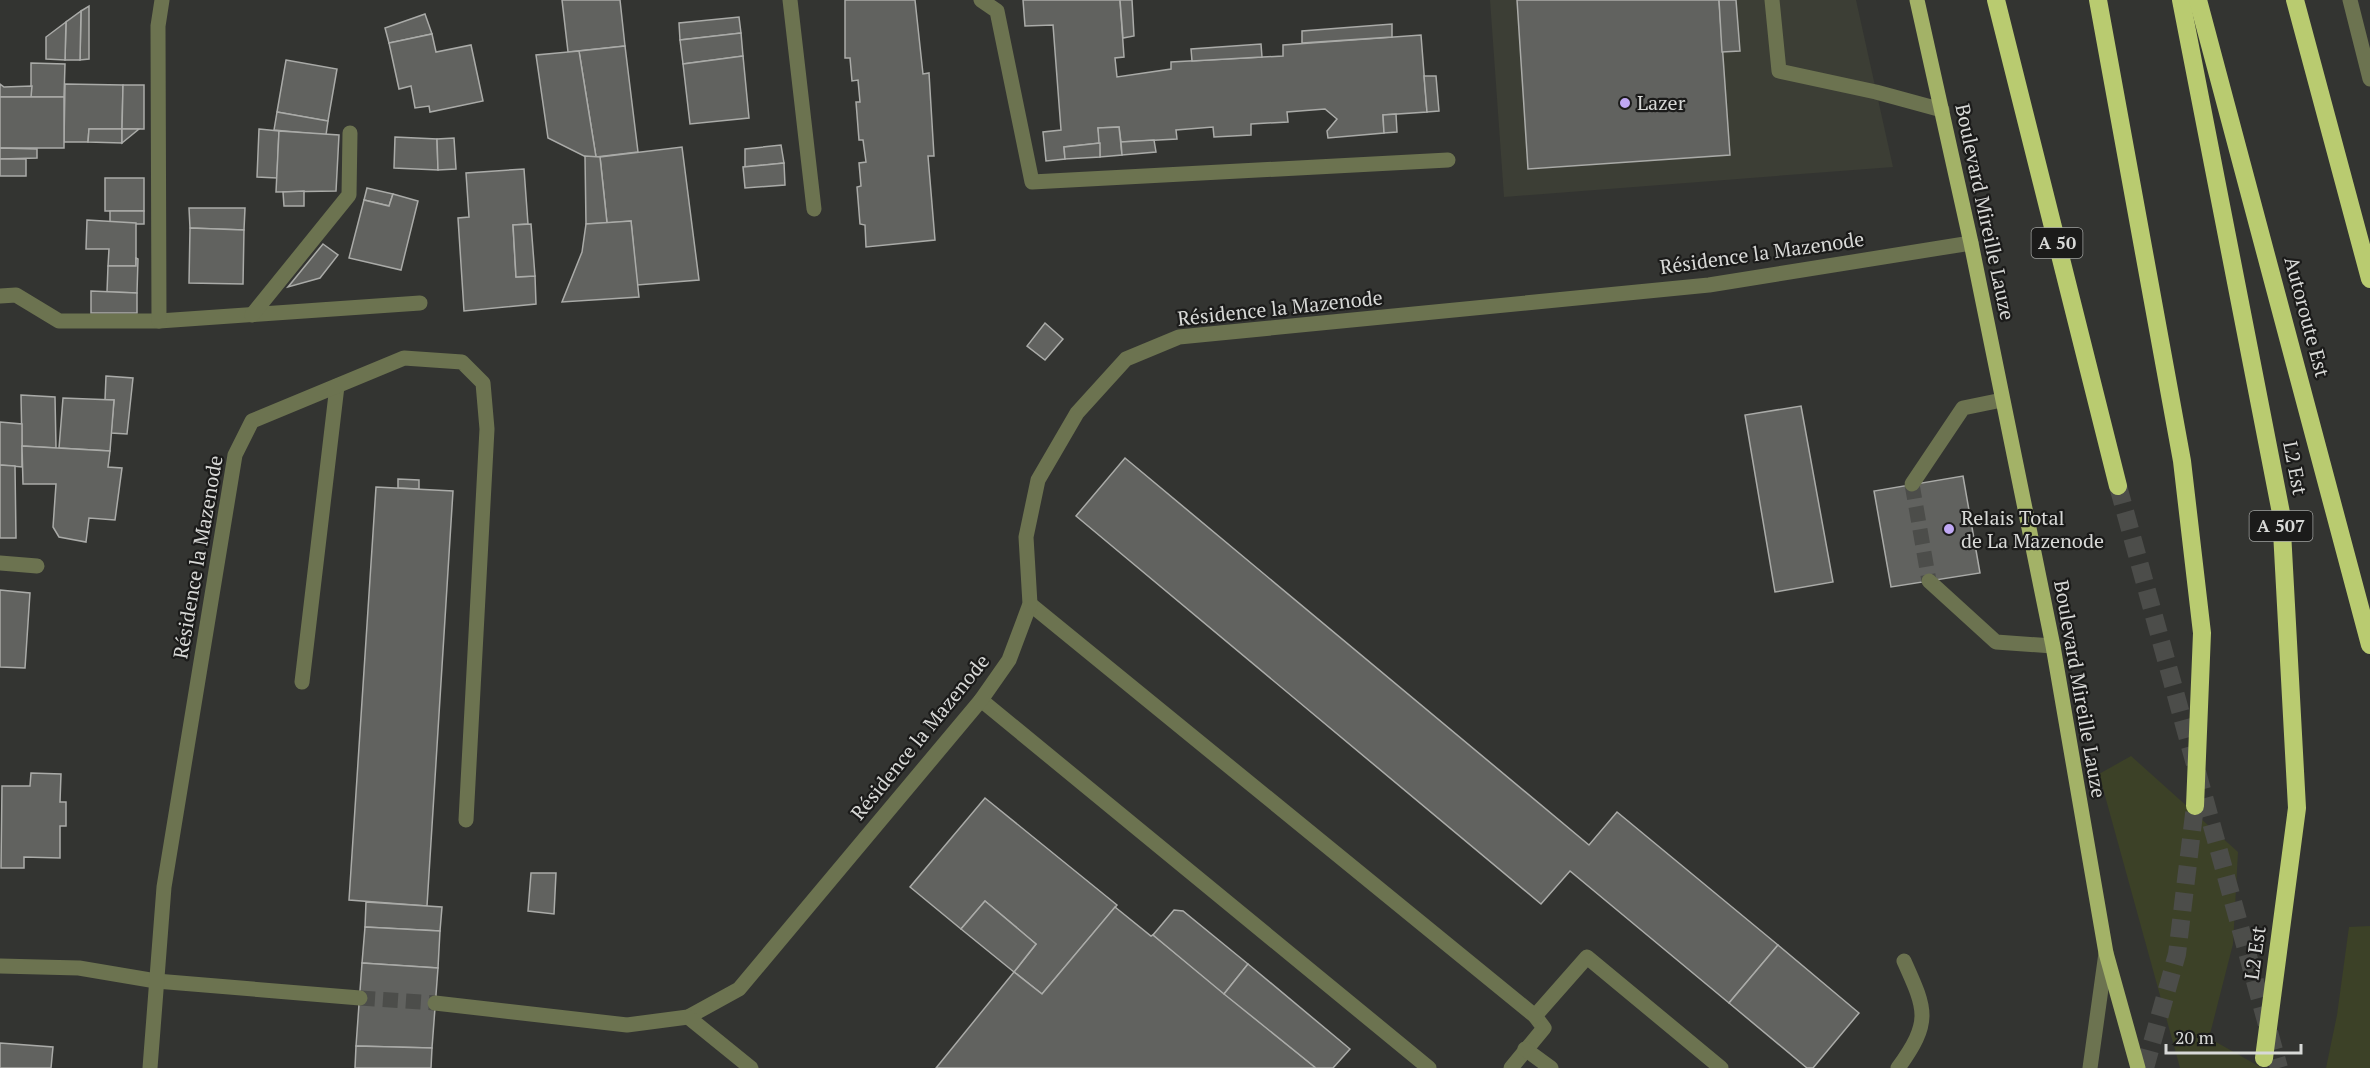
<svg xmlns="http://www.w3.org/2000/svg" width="2370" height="1068" font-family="'PT Serif',serif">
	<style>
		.built { fill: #3c3e35 }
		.green { fill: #3c4127 }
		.building { fill: #61625f; stroke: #aaaba8; stroke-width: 1.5 }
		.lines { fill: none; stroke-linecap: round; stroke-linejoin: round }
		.minor-tunnel { stroke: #4c4d4a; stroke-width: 15; stroke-dasharray: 15 8; stroke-linecap: butt }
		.highway-tunnel { stroke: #4c4d4a; stroke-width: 18; stroke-dasharray: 18 9; stroke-linecap: butt }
		.minor { stroke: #6c7350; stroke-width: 15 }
		.major { stroke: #a3b267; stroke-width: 15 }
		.highway { stroke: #b9cb70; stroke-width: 18 }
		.poi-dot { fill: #c0a8f4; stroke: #1b1b1a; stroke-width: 2 }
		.labels { text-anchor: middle; stroke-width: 4.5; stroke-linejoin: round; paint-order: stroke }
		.shield { fill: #1b1b1a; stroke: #9fa09e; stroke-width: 1.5 }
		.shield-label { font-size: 18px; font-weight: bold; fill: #d8d9d7 }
		.poi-label { font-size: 20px; fill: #d8d9d7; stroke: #1b1b1a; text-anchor: start }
		.street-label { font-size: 20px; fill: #d8d9d7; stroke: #1b1b1a }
	</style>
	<rect width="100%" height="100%" fill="#333431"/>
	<!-- built -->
	<polygon class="built" points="1490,0 1856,0 1893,167 1504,197"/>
	<!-- green -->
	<g class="green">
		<polygon points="2131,756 2238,852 2233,944 2209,1038 2262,1068 2180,1068 2099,774"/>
		<polygon points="2370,926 2370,1068 2326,1068 2337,1015 2349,927"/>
	</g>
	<!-- building -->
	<g class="building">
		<polygon points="562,0 620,0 625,46 568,52"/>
		<polygon points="845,0 915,0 923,74 929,73 934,156 928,156 935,240 866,247 865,225 860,224 857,187 861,186 859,163 866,162 863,140 859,140 856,102 860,102 858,80 852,81 850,58 845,58"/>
		<polygon points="1023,0 1120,0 1124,57 1115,58 1117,77 1171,69 1171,62 1283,56 1283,45 1421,35 1427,112 1383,115 1384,133 1328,138 1327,131 1337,119 1325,109 1287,112 1288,122 1251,124 1251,135 1214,137 1213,127 1176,130 1177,139 1121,142 1119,127 1098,128 1100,143 1064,147 1065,159 1046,161 1043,132 1061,130 1053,25 1025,26"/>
		<polygon points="1120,0 1132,0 1134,36 1123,38"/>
		<polygon points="1517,0 1719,0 1730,155 1528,169"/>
		<polygon points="1719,0 1736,0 1740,51 1722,52"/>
		<polygon points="89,6 89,59 80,60 81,11"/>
		<polygon points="81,11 80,60 65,60 66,22"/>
		<polygon points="425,14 432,34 389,43 385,28"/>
		<polygon points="739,17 741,33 680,40 679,23"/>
		<polygon points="66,22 65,60 46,59 46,37"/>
		<polygon points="1392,24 1392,37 1302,43 1302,31"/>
		<polygon points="741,33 743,56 683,64 680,40"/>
		<polygon points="432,34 436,52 471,45 483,101 430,112 429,106 415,108 411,86 399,89 389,43"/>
		<polygon points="1261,44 1262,57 1192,61 1191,49"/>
		<polygon points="625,46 638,152 596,157 579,51"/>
		<polygon points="579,51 596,157 588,158 548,138 536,55"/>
		<polygon points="743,56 749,118 690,124 683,64"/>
		<polygon points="286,60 337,69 328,121 277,112"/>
		<polygon points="31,63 65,64 64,97 31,97"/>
		<polygon points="1424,76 1436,76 1439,111 1427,112"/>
		<polygon points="0,84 4,87 32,86 31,97 0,97"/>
		<polygon points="65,84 123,85 122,129 89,129 88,142 64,142"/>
		<polygon points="123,85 144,85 144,129 122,129"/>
		<rect x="0" y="97" width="64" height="51"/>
		<polygon points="277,112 328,121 326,135 274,130"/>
		<polygon points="1396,114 1397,132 1384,133 1383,115"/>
		<polygon points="1119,127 1122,155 1100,157 1098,128"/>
		<polygon points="89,129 122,129 122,143 88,142"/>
		<polygon points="122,129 139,129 122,143"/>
		<polygon points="259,129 279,131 277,178 257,177"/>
		<polygon points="279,131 339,135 336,191 276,192"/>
		<polygon points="395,137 437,139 438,170 394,168"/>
		<polygon points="454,138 456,169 438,170 437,139"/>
		<polygon points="1154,140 1156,152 1122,155 1121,142"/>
		<polygon points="1100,143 1100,157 1065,159 1064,147"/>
		<polygon points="781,145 784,163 745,167 745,149"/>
		<polygon points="682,147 699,280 637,285 631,221 607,223 600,157"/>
		<polygon points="0,148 37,149 37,158 0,159"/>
		<polygon points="585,156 600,157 607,223 586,224"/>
		<rect x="0" y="159" width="26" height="17"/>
		<polygon points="784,163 785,185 745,188 743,167"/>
		<polygon points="524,169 528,224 513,225 516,277 535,276 536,304 464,311 458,218 469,217 466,173"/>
		<rect x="105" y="178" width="39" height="33"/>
		<polygon points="367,188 393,194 389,206 364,200"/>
		<polygon points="304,191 304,206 284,206 283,192"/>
		<polygon points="393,194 418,201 401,270 349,258 364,200 389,206"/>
		<polygon points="189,208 245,208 244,230 190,228"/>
		<rect x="110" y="211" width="34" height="13"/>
		<polygon points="87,220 136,223 136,266 108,266 109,249 86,249"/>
		<polygon points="631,221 639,297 562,302 582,252 586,224"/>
		<polygon points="531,224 535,276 516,277 513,225"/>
		<polygon points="190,228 244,230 243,284 189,283"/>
		<polygon points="323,244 338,255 320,278 288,287"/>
		<polygon points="136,258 138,259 137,293 107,292 108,266 136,266"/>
		<polygon points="91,291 137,293 137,313 91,313"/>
		<polygon points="1045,323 1063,339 1045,360 1027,346"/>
		<polygon points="106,376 133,378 127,434 111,433 114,400 105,400"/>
		<polygon points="21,395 55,397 56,448 22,446"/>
		<polygon points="63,398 114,400 110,451 59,448"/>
		<polygon points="1801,406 1833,582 1775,592 1745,415"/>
		<polygon points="0,422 22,424 22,467 0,465"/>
		<polygon points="22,446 110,451 108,467 122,468 115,520 89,518 86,542 59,537 53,527 56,484 23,484"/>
		<polygon points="1125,458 1589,845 1617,812 1778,945 1729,1003 1570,871 1541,904 1076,516"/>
		<polygon points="0,465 15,466 16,538 0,538"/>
		<polygon points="1963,476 1980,573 1891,587 1874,491"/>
		<polygon points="398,479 419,480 419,489 398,488"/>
		<polygon points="376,487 453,491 427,906 349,900"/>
		<polygon points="0,590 30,593 25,668 0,667"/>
		<polygon points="31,773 61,774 60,802 66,802 66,826 60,826 60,858 24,857 24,868 1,868 2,786 30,786"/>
		<polygon points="985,798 1117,905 1042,994 1014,972 1036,944 985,901 961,929 910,887"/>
		<polygon points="531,873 556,873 554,914 528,911"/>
		<polygon points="985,901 1036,944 1014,972 961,929"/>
		<polygon points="366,902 442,907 440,931 365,927"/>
		<polygon points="1115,907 1151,936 1153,935 1316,1068 936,1068 1014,972 1042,994"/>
		<polygon points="1174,910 1183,911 1248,964 1224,994 1153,935"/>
		<polygon points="365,927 440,931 438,968 362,963"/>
		<polygon points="1778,945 1859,1013 1813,1068 1807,1068 1729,1003"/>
		<polygon points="362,963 438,968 432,1048 356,1046"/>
		<polygon points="1248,964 1350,1049 1333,1068 1316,1068 1224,994"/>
		<polygon points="0,1043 53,1047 51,1068 0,1068"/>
		<polygon points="356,1046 432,1048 431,1068 355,1068"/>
	</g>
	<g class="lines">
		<!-- minor-tunnel -->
		<g class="minor-tunnel">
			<polyline points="1912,484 1929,581"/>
			<polyline points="360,998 435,1003"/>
		</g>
		<!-- highway-tunnel -->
		<g class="highway-tunnel">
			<polyline points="2118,486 2279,1068"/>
			<polyline points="2145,1068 2177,954 2195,806"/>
		</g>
		<!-- minor -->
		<g class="minor">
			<polyline points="790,0 814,209"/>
			<polyline points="981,0 997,11 1032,182 1448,160"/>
			<polyline points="1772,0 1779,71 1876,92 1942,110"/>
			<polyline points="2350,0 2370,79"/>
			<polyline points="0,296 16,295 59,321 159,321 420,303"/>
			<polyline points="252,315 349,195 350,133"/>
			<polyline points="159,321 158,26 162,0"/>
			<polyline points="1912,484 1963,408 2002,400"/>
			<polyline points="0,563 37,566"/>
			<polyline points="1929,581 1996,642 2053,646"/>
			<polyline points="1030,604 1535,1016 1544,1028 1511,1068"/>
			<polyline points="302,682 337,386"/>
			<polyline points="981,700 1429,1068"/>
			<polyline points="0,966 79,968 156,981 360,998"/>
			<polyline points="435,1003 627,1025 688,1017 739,989 981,700 1009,660 1030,604 1026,537 1038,480 1077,413 1126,359 1179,337 1709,285 1971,243"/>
			<polyline points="1535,1016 1587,957 1721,1068"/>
			<polyline points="688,1017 751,1068"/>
			<polyline points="1525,1049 1551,1068"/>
			<polyline points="150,1068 164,887 235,455 252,421 404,358 462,362 483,383 487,429 466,820"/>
			<path d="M 1898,1068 C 1932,1021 1926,1010 1904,961"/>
			<polyline points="2090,1068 2106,953"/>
		</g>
		<!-- major -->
		<polyline class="major" points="1917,0 1971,243 2053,646 2106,953 2138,1068"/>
		<!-- highway -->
		<g class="highway">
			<polyline points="1996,0 2118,486"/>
			<polyline points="2098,0 2182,461 2202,633 2195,806"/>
			<polyline points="2181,0 2281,513 2297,808 2264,1058"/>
			<polyline points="2198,0 2370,645"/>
			<polyline points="2295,0 2370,279"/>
		</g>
	</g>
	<!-- markers -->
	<g class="poi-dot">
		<circle cx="1625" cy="103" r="6"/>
		<circle cx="1949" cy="529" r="6"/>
	</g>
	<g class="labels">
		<!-- shield labels -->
		<g class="shield">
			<rect x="2031.5" y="228" width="51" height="30" rx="4.5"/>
			<rect x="2249.5" y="511" width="63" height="30" rx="4.5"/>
		</g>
		<g class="shield-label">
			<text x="2057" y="249">A 50</text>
			<text x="2281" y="532">A 507</text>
		</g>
		<!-- poi labels -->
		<g class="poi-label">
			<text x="1637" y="110">Lazer</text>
			<text x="1961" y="525">Relais Total<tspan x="1961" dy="23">de La Mazenode</tspan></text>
		</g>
		<!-- street labels -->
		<g class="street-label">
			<text transform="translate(1985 212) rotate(78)" y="7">Boulevard Mireille Lauze</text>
			<text transform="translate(1762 253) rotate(-8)" y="7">Résidence la Mazenode</text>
			<text transform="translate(1280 308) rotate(-6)" y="7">Résidence la Mazenode</text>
			<text transform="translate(2307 317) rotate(75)" y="7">Autoroute Est</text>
			<text transform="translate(2295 468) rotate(79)" y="7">L2 Est</text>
			<text transform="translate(198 557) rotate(-80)" y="7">Résidence la Mazenode</text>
			<text transform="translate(2080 689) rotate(80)" y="7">Boulevard Mireille Lauze</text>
			<text transform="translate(920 737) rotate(-51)" y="7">Résidence la Mazenode</text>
			<text transform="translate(2255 953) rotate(-82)" y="7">L2 Est</text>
		</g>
	</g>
	<!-- scale -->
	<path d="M2166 1044v9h135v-9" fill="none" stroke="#d8d9d7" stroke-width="3"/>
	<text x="2175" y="1044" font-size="18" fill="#d8d9d7" stroke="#1b1b1a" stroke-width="4.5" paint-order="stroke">20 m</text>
</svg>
